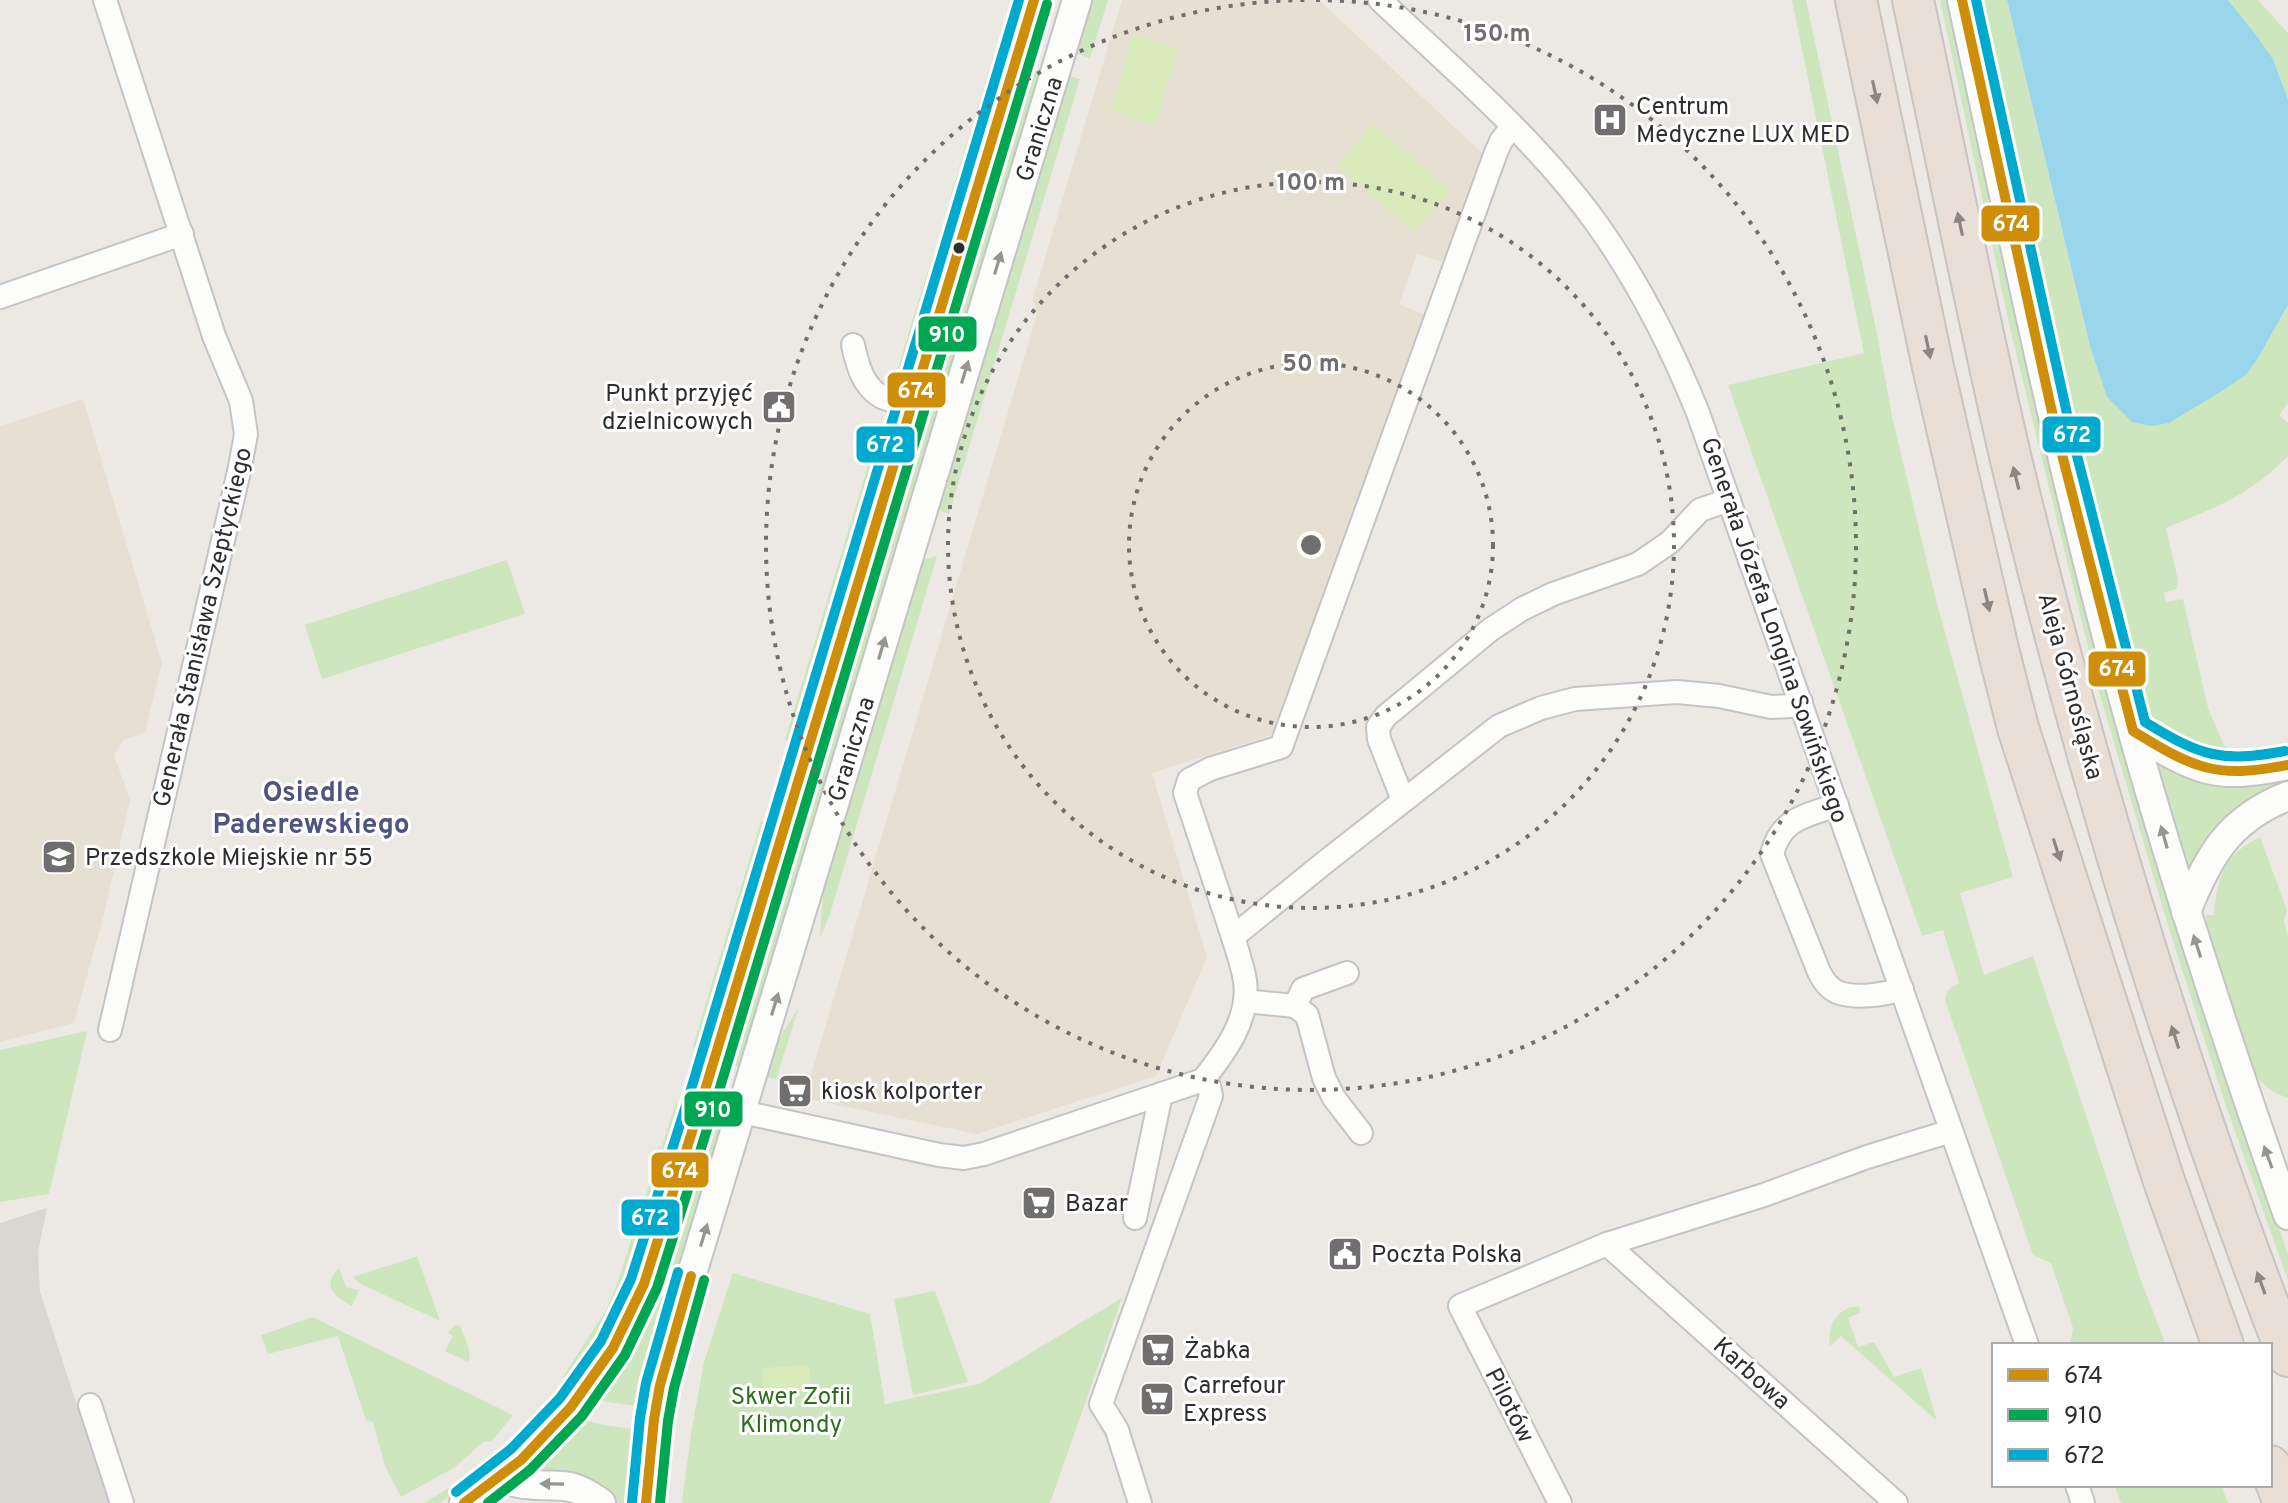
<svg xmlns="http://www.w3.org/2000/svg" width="2288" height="1503" font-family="Overpass,sans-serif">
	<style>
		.education { fill: #e6e0d3 }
		.green { fill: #cee6be }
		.pitch { fill: #d9eabb }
		.plaza { fill: #dad6d2 }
		.water { fill: #99d6ec }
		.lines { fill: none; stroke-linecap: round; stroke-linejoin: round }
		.minor-casing { stroke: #c5c4c5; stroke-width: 26 }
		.tertiary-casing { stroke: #c5c4c5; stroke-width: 32 }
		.motorway-casing { stroke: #c6c5c4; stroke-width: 44 }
		.minor { stroke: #fcfcfb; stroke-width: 22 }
		.tertiary { stroke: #fcfcfb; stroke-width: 28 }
		.motorway { stroke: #eadfd6; stroke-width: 40 }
		.bus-1-casing { stroke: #fff; stroke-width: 16 }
		.bus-2-casing { stroke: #fff; stroke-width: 16 }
		.bus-3-casing { stroke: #fff; stroke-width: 16 }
		.bus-1 { stroke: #cf8e09; stroke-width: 10 }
		.bus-2 { stroke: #00a651; stroke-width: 10 }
		.bus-3 { stroke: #00a9ce; stroke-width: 10 }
		.oneway { fill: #8c8682 }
		.oneway2 { fill: #959594 }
		.ring { fill: none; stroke: #706f6e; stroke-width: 4; stroke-dasharray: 4 8 }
		.bus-dot { fill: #2e2e2e; stroke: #fff; stroke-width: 3 }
		.labels { text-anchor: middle; stroke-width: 6; stroke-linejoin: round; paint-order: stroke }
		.poi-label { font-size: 24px; fill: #2e2e2e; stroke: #fff; text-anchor: start }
		.street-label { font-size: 24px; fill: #2e2e2e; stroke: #fff }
		.park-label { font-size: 24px; fill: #2c6e1b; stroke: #fff }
		.quarter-label { font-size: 28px; font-weight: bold; fill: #4d5680; stroke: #fff }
		.centre { fill: #706f6e; stroke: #fff; stroke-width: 4 }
		.ring-label { font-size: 24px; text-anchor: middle; font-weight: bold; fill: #706f6e; stroke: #fff; stroke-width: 6; stroke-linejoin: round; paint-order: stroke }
		.line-badge { stroke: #fff; stroke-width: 3 }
		.badge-label { font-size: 22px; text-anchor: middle; font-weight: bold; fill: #fff }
	</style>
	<rect width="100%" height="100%" fill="#ece8e4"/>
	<!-- education -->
	<g class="education">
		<polygon points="1122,0 1319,0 1482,153 1443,262 1417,254 1399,304 1425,315 1278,733 1152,773 1207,957 1156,1076 977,1134 804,1098 1037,314 1033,298"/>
		<polygon points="83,399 162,663 145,732 123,741 114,755 130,800 104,914 74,1023 0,1042 0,426"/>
	</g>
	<!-- green -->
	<g class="green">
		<polygon points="1091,0 1108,0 1090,58 1075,53"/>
		<path d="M 1792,0 L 1806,0 L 1876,329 L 1892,416 L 1936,600 L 2013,877 L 1960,893 L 1984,975 L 2033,956 L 2140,1278 L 2166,1345 L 2070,1345 L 2073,1328 L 2051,1263 L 2033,1255 L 1946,1003 C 1945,991 1949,989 1959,983 L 1943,930 L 1922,936 L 1728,385 L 1864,353 Z"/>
		<polygon points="1940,0 1949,0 2167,894 2233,1100 2288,1254 2288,1281 2225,1103 2170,932 2099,692 2010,328"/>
		<path d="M 1976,0 L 2007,0 L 2090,346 L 2258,358 L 2288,305 L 2288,403 L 2279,415 L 2288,423 L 2288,456 C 2249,496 2216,507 2166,528 L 2178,580 L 2176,589 L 2164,593 L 2166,602 L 2183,599 L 2208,708 L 2229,757 L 2203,750 L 2189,743 L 2164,723 L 2148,715 L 2142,706 L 2135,688 L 2072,436 Z"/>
		<polygon points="2228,0 2258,0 2288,33 2288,99 2273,59 2256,35"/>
		<polygon points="993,57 1002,60 985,116 949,201"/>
		<polygon points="1028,67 1042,72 741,1068 727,1063"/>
		<polygon points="1069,76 1080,79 949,514 938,510"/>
		<polygon points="928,270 924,316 904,384 897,388 893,385 894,381"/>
		<polygon points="874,446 881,450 882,457 797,738 792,741 785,740"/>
		<polygon points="937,556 830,914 820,938 823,891 923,560"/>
		<polygon points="507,560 525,614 322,679 305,625"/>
		<path d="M 2161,763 C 2205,788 2239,794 2288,777 L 2288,785 C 2234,808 2221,816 2190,868 L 2187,867 L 2157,765 Z"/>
		<polygon points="761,821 767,822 769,831 700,1054 693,1046"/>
		<path d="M 2260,837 L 2287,910 L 2284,921 L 2288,937 L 2288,1098 C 2273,1093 2263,1085 2253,1073 L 2207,928 L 2206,915 L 2214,915 C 2217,876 2224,855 2260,837 Z"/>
		<polygon points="799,1007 776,1079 766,1077 777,1042"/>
		<polygon points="87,1031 49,1194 0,1202 0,1050"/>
		<polygon points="676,1103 683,1116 629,1286 615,1317 572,1383 563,1377 606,1310 617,1284"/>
		<polygon points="712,1124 719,1125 721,1129 652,1365 643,1407 594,1400 652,1300 663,1271 707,1128"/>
		<polygon points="418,1256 418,1259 440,1321 359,1283 353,1277"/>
		<path d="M 339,1268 L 346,1287 L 359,1290 L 352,1306 C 334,1297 321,1285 339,1268 Z"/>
		<polygon points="733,1273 870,1314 885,1404 979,1384 1122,1298 1050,1503 682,1503 691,1433 704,1362"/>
		<polygon points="935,1291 968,1382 913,1395 894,1299"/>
		<path d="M 1851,1307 L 1859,1307 L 1860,1313 L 1848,1318 L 1858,1347 L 1874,1342 L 1894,1377 L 1921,1368 L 1937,1421 L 1841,1336 L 1830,1346 C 1827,1329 1834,1313 1851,1307 Z"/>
		<polygon points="313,1317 339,1330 513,1415 492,1441 483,1442 455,1467 401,1497 385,1466 373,1422 366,1420 338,1336 268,1354 261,1335"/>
		<path d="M 455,1325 L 460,1326 C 464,1337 473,1352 468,1362 L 445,1351 L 453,1336 L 448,1333 Z"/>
		<polygon points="578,1418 603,1425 640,1430 633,1503 618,1503 608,1493 529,1471"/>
		<polygon points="526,1426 528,1435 492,1468 451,1496 439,1503 424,1503 472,1474 496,1450 506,1450"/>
		<polygon points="2114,1485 2221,1485 2228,1503 2121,1503"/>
	</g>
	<!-- pitch -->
	<g class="pitch">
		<polygon points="1133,34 1178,48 1155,125 1111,111"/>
		<polygon points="1372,123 1450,190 1413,232 1337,165"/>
		<polygon points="809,1365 811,1391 764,1394 762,1368"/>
	</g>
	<!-- plaza -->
	<polygon class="plaza" points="47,1208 38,1252 40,1292 109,1503 0,1503 0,1223"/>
	<!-- water -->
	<polygon class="water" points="2007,0 2228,0 2256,35 2273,59 2288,99 2288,305 2258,358 2246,375 2222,391 2169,423 2152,426 2132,422 2107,397 2090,346"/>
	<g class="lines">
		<!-- minor casing -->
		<g class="minor-casing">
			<g id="minor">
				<polyline points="105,0 214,336 241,401 246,434 240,467 110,1030"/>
				<path d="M 1380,0 C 1455,71 1537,140 1597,224 C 1639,283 1671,346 1698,413 L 2027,1345"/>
				<polyline points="0,297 182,234"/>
				<path d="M 853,345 C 857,363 862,385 880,396 C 888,401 902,402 912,405"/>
				<polyline points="1403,800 1379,739 1378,727 1386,716 1490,630 1522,609 1553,594 1638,564 1670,542 1700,510 1729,500"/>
				<path d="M 1837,805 C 1806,816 1781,818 1772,854 L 1819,972 C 1823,980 1828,988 1837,992 C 1855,999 1883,995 1902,989"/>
				<polyline points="1233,937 1185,793 1189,780 1210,769 1281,747 1495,155 1501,141 1512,127"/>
				<polyline points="1245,1001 1295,1006 1307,1015 1324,1078 1334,1098 1361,1133"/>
				<polyline points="1295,1006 1303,989 1347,973"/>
				<path d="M 702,1100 L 742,1112 L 939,1155 L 964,1158 L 984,1154 L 1203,1080 C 1225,1052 1250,1019 1245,981 C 1243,966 1237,951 1233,937 L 1324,863 L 1499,726 L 1541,708 L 1575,699 L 1677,692 L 1719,696 L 1771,707 L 1791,706 L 1801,702"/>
				<polyline points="1135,1218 1161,1094"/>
				<polyline points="1607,1244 1896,1503"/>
				<polyline points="90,1405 122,1503"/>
				<polyline points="2077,1485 2083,1503"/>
				<polyline points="1140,1503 1117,1430 1101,1404 1211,1096 1209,1086 1203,1080"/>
				<polyline points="1560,1503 1460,1306 1607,1244 1764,1195 1867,1157 1951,1131"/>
			</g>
		</g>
		<!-- tertiary casing -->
		<g class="tertiary-casing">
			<g id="tertiary">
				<path d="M 1962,0 C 2015,245 2065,491 2133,733 C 2179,896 2232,1056 2288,1215"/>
				<path d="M 2133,731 C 2195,770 2214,781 2288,765"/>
				<path d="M 2186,912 C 2208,856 2229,819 2288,796"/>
				<path d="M 499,1479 C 508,1480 516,1483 525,1484 C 561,1489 567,1478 601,1503"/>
				<path d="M 464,1503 C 543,1452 610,1372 644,1284 L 702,1100 L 1034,0"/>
				<polyline points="646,1503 654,1419 671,1343 1077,0"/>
			</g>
		</g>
		<!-- motorway casing -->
		<g class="motorway-casing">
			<g id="motorway">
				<polyline points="1856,0 1933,367 1998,649 2018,728 2164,1181 2223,1345"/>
				<path d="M 1913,0 C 1946,155 1976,310 2012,464 C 2085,766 2175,1066 2288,1356"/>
				<polyline points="2270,1466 2284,1503"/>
			</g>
		</g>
		<!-- minor -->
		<use href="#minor" class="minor"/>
		<!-- tertiary -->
		<use href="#tertiary" class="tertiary"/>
		<!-- motorway -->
		<use href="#motorway" class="motorway"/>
		<!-- bus-1 casing -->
		<g class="bus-1-casing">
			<g id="bus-1">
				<path d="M 1962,0 L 2057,435 L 2133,731 C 2195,769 2215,779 2288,765"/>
				<polyline points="464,1503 521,1460 571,1407 613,1348 644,1284 702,1100 1034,0"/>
				<polyline points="646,1503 654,1419 660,1385 691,1276"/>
			</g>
		</g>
		<!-- bus-2 casing -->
		<g class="bus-2-casing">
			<g id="bus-2">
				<polyline points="488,1503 530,1470 582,1416 625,1355 657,1288 715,1104 1047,4"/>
				<polyline points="660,1503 668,1421 674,1388 704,1280"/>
			</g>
		</g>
		<!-- bus-3 casing -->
		<g class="bus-3-casing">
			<g id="bus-3">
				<path d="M 1976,0 L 2071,432 L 2145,722 C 2200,756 2221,763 2285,751"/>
				<polyline points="456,1492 511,1449 560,1398 601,1341 631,1279 689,1096 1019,0"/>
				<polyline points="632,1502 640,1418 646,1383 678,1272"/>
			</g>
		</g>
		<!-- bus-1 -->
		<use href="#bus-1" class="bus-1"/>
		<!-- bus-2 -->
		<use href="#bus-2" class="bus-2"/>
		<!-- bus-3 -->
		<use href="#bus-3" class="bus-3"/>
	</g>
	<!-- one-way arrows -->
	<defs><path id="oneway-solid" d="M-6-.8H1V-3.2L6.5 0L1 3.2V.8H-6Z" transform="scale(2)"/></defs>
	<g class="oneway">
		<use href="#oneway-solid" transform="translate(1875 92) rotate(78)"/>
		<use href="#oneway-solid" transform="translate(1960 224) rotate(-102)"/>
		<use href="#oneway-solid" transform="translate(1928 347) rotate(78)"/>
		<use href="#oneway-solid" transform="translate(2016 478) rotate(-104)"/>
		<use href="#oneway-solid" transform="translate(1987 600) rotate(77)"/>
		<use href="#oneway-solid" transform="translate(2057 850) rotate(72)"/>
		<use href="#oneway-solid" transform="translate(2175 1037) rotate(-108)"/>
		<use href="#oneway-solid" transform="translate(2261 1283) rotate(-110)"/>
	</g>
	<g class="oneway2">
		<use href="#oneway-solid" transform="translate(998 263) rotate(-73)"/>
		<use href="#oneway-solid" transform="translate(965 372) rotate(-73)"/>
		<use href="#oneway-solid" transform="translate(882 648) rotate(-73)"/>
		<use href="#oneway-solid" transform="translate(2164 837) rotate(-106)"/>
		<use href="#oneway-solid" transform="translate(2197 946) rotate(-108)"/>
		<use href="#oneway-solid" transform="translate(775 1004) rotate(-73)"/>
		<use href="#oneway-solid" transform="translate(2268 1157) rotate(-110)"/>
		<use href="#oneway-solid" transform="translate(704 1235) rotate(-73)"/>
		<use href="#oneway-solid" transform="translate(552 1484) rotate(-179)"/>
	</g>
	<!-- distance rings -->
	<g class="ring">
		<circle cx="1311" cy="545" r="182"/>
		<circle cx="1311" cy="545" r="363"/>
		<path d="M1316 0A545 545 0 1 1 1306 0"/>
	</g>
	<!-- icons -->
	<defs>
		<g id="hospital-square" transform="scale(1.8)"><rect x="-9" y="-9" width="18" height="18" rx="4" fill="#706f6e" stroke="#fff"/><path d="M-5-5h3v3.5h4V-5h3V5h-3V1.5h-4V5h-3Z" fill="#fff"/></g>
		<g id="civic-square" transform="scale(1.8)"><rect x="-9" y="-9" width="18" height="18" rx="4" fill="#706f6e" stroke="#fff"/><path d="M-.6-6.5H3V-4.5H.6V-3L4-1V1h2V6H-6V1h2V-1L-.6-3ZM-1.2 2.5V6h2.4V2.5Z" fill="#fff"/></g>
		<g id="school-square" transform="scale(1.8)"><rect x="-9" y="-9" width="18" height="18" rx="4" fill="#706f6e" stroke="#fff"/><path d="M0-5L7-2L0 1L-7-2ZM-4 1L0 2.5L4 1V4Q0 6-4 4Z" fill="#fff"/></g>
		<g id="supermarket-square" transform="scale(1.8)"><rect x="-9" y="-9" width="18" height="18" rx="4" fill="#706f6e" stroke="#fff"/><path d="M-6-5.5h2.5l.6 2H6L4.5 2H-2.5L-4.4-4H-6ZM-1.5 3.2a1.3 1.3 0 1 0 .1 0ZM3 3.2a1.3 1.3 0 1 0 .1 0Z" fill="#fff"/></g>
	</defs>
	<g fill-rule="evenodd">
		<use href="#hospital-square" x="1610" y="120"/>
		<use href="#civic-square" x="779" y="407"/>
		<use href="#school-square" x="59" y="857"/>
		<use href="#supermarket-square" x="795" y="1091"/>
		<use href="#supermarket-square" x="1039" y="1203"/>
		<use href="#civic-square" x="1345" y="1254"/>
		<use href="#supermarket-square" x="1158" y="1350"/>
		<use href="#supermarket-square" x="1157" y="1399"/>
	</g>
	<!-- markers -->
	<circle class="bus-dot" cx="959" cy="248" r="7"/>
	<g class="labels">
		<!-- poi labels -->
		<g class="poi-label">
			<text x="1636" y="114">Centrum<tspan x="1636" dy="28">Medyczne LUX MED</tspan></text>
			<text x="753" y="401" text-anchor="end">Punkt przyjęć<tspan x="753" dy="28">dzielnicowych</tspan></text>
			<text x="85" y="865">Przedszkole Miejskie nr 55</text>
			<text x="821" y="1099">kiosk kolporter</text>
			<text x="1065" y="1211">Bazar</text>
			<text x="1371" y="1262">Poczta Polska</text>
			<text x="1184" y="1358">Żabka</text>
			<text x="1183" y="1393">Carrefour<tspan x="1183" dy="28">Express</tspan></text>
		</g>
		<!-- street labels -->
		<g class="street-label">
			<text transform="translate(1039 129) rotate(-73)" y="8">Graniczna</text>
			<text transform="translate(202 627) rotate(-77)" y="8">Generała Stanisława Szeptyckiego</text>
			<text transform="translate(1775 630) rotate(71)" y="8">Generała Józefa Longina Sowińskiego</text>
			<text transform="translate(2071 686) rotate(75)" y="8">Aleja Górnośląska</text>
			<text transform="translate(851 749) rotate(-73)" y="8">Graniczna</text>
			<text transform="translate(1752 1373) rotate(42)" y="8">Karbowa</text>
			<text transform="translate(1510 1405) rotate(63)" y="8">Pilotów</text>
		</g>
		<!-- park labels -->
		<g class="park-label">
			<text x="791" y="1404">Skwer Zofii<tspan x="791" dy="28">Klimondy</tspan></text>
		</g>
		<!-- quarter labels -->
		<g class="quarter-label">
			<text x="311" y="801">Osiedle<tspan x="311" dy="32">Paderewskiego</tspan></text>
		</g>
	</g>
	<circle cx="1311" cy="545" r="12" class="centre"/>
	<g class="ring-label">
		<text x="1497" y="41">150 m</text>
		<text x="1311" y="190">100 m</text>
		<text x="1311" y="371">50 m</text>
	</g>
	<g class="line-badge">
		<rect x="1980" y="204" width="61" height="39" rx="8" fill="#cf8e09"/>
		<rect x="917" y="315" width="61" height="38" rx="8" fill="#00a651"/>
		<rect x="886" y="371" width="61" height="38" rx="8" fill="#cf8e09"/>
		<rect x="2041" y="415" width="61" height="39" rx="8" fill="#00a9ce"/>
		<rect x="855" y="425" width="61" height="39" rx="8" fill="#00a9ce"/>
		<rect x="2087" y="650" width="60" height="38" rx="8" fill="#cf8e09"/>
		<rect x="683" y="1090" width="61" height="38" rx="8" fill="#00a651"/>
		<rect x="650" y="1151" width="60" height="38" rx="8" fill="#cf8e09"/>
		<rect x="620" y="1198" width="61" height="39" rx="8" fill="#00a9ce"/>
	</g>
	<g class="badge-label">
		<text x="2011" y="231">674</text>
		<text x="947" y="342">910</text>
		<text x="916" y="398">674</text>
		<text x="2072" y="442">672</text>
		<text x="885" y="452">672</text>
		<text x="2117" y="676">674</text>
		<text x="713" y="1117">910</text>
		<text x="680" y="1178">674</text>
		<text x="650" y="1225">672</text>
	</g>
	<!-- legend -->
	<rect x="1992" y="1343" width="280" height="144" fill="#ffffff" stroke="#ababab" stroke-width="2"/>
	<rect x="2008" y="1369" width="40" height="12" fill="#cf8e09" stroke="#ababab" stroke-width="2"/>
	<text x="2064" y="1383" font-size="24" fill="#2e2e2e">674</text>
	<rect x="2008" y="1409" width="40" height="12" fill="#00a651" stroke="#ababab" stroke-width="2"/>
	<text x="2064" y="1423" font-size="24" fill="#2e2e2e">910</text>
	<rect x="2008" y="1449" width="40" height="12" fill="#00a9ce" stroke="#ababab" stroke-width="2"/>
	<text x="2064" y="1463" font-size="24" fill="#2e2e2e">672</text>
</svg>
